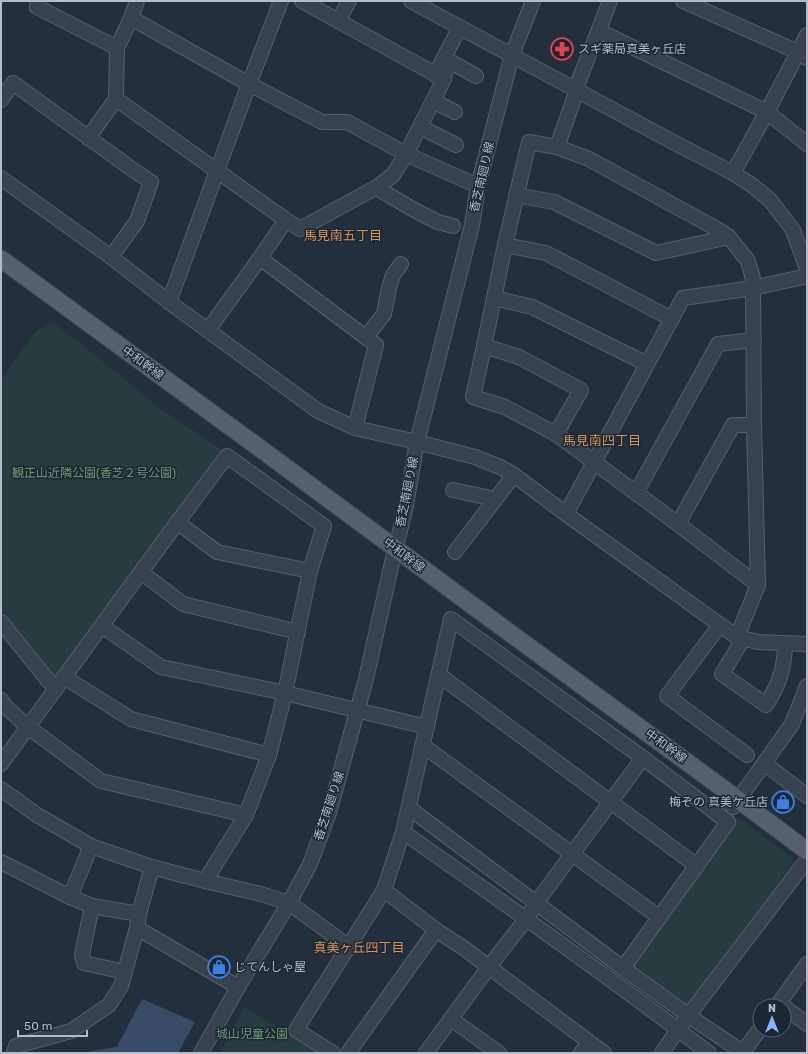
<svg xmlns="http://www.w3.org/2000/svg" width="808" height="1054" font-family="Rubik,'Noto Sans JP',sans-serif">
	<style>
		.green { fill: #263c3f }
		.water { fill: #394c67 }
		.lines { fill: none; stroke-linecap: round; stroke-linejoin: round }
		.minor-casing { stroke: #565f6c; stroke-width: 16 }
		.major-casing { stroke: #414a57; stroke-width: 19 }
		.minor { stroke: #38414e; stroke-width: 14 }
		.major { stroke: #56606e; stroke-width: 17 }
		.labels { text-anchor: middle; stroke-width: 3; stroke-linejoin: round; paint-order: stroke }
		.poi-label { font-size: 12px; fill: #b4bcc9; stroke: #1d2633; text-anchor: start }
		.street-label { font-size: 12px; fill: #b4bcc9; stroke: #1d2633 }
		.park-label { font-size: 12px; fill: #6b9a76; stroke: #1d2633 }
		.neighbourhood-label { font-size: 13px; fill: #d59563; stroke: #1d2633 }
	</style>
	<rect width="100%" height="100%" fill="#242f3e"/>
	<!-- green -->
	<g class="green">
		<polygon points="54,323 95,355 158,407 224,451 58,681 1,614 1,380 36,331"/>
		<polygon points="737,817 798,862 688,1007 631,966"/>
		<polygon points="244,1007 322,1053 220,1053"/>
	</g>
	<!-- water -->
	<polygon class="water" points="142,999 195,1022 178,1053 81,1053 117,1047"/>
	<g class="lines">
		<!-- minor casing -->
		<g class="minor-casing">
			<g id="minor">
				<polyline points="38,1 37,7 117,48"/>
				<polyline points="137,1 131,18 117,48 116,99 286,220 300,229 377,187 393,175 406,154 444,79 302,1"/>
				<polyline points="411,1 671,141 733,173 753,186 770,200 793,230 807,269"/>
				<polyline points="683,1 798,52 807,58"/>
				<polyline points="131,18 249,84 322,122 347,122 406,154 478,186"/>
				<polyline points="338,21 349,1"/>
				<polyline points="599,31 767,112 807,144"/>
				<polyline points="435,75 460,27"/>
				<polyline points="443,77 451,62 476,76"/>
				<polyline points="1,100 13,83 129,167 151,182 137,221 111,257"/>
				<polyline points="433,101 455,112"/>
				<polyline points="420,127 456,145"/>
				<polyline points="88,138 116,99"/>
				<polyline points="557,147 577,90 578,83 610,1"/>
				<polyline points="733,173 767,112 807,35"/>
				<polyline points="1,178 111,257 169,302 318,411 355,428 417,442 475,457 500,467 514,475 566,514 737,637 758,642 807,644"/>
				<polyline points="377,187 380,190 416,211 438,222 453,226"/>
				<polyline points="516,195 554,202 656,253 729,237"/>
				<polyline points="505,245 546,253 672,319"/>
				<polyline points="260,258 286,220"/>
				<polyline points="494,298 532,307 647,364"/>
				<polyline points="169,302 249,84 281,1"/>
				<polyline points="208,330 260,258 376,345 355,428"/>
				<polyline points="366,337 384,314 389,288 393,275 401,264"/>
				<polyline points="484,346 519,357 581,390 556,434"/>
				<polyline points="453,490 495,499"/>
				<polyline points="636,493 718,344 754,340"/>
				<polyline points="566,514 683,298 753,288 807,276"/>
				<polyline points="177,522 217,552 310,571"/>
				<polyline points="678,524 733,425 754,425"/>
				<polyline points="455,552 514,475"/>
				<polyline points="141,572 183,604 298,632"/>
				<polyline points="1,622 55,689"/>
				<polyline points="720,625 667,696 747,755"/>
				<polyline points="102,626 161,667 285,693 427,727"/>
				<polyline points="737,637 758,585 754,425 753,288 753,279 748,261 729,237 717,229 589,159 557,147 529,142 505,245 484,346 473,397 505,407 556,434 678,524 758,585"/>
				<path d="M 743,639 L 722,674 L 766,705 C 779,685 785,667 785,643"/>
				<polyline points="439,675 697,866"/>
				<polyline points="64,677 131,719 269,755"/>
				<polyline points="1,700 6,707 28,727 101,781 246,815"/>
				<polyline points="422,745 659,917"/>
				<polyline points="764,763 807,796"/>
				<path d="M 1,764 C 76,661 150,558 227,456 L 324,526 L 310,571 L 285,693 L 269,755 L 246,815 L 205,881"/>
				<polyline points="1,789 37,815 91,846 152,867 205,881 261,894 289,903 348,946"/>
				<polyline points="733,807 792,724 807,686"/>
				<path d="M 409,808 L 623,968 L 728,822 L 643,758 L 451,619 L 403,832 C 506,904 609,977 709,1053"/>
				<polyline points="1,862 70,897 91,846"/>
				<polyline points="384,890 403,832"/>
				<polyline points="70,897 92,906 139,914"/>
				<polyline points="92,906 82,955 84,963 125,972"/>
				<polyline points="137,928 238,987"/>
				<polyline points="623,968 689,1016 744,1053"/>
				<polyline points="777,1006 807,964"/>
				<polyline points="784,1007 807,1024"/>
				<polyline points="451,1019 499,1053"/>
				<polyline points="743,1052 760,1029"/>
				<polyline points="14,1053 16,1046 71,1031 109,1005 121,986 137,928 139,914 152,867"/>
				<polyline points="201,1053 238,987 289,903 310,864 329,813 366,679 393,558 405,511 417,442 472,225 478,186 512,55 533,1"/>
				<polyline points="333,1053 296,1030 384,890 436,930 465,949 604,1053"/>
				<polyline points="348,1053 436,930"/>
				<polyline points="426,1053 488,968 527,918 536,903 643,758"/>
				<polyline points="581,1053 589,1042"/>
				<polyline points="662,1053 678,1029 807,860"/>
			</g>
		</g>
		<!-- major casing -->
		<g class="major-casing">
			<path id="major" d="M 1,259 C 143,363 285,466 426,571 C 552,665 681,756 807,851"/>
		</g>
		<!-- minor -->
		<use href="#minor" class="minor"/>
		<!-- major -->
		<use href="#major" class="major"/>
	</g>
	<!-- icons -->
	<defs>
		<g id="pharmacy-ring" transform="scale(1.15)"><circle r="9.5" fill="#1d2633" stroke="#e0444e" stroke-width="1.5"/><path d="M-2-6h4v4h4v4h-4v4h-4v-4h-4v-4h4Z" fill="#e0444e"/></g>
		<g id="shop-ring" transform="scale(1.15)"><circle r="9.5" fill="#1d2633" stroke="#3f7fe0" stroke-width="1.5"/><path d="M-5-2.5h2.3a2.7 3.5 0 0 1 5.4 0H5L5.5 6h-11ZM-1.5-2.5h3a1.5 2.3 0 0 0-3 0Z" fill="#3f7fe0"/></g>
	</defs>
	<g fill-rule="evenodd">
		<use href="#pharmacy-ring" x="562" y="49"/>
		<use href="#shop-ring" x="783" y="802"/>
		<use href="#shop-ring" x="219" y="967"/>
	</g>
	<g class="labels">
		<!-- poi labels -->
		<g class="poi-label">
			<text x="578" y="53">スギ薬局真美ヶ丘店</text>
			<text x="768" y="806" text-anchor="end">梅ぞの 真美ケ丘店</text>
			<text x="234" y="971">じてんしゃ屋</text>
		</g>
		<!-- street labels -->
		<g class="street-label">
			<text transform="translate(482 177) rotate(-77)" y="4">香芝南廻り線</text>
			<text transform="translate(143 363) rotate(36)" y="4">中和幹線</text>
			<text transform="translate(407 492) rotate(-79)" y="4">香芝南廻り線</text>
			<text transform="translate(404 555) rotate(37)" y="4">中和幹線</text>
			<text transform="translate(666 746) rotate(36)" y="4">中和幹線</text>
			<text transform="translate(329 806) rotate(-72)" y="4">香芝南廻り線</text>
		</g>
		<!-- park labels -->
		<g class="park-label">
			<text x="94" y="477">観正山近隣公園(香芝２号公園)</text>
			<text x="252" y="1038">城山児童公園</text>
		</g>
		<!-- neighbourhood labels -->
		<g class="neighbourhood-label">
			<text x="343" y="240">馬見南五丁目</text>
			<text x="602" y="445">馬見南四丁目</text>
			<text x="359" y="952">真美ヶ丘四丁目</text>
		</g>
	</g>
	<!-- border -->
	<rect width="808" height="1054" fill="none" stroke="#b4bcc9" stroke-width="4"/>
	<!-- north arrow -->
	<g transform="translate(772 1018)"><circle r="19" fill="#1d2633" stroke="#59626f"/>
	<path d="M0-3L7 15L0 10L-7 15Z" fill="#8ab4f8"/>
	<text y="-6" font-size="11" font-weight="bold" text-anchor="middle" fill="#b4bcc9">N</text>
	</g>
	<!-- scale -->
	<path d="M18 1030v6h69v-6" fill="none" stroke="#b4bcc9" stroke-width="2"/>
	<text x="24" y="1030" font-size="12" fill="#b4bcc9" stroke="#1d2633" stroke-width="3" paint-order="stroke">50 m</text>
</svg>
